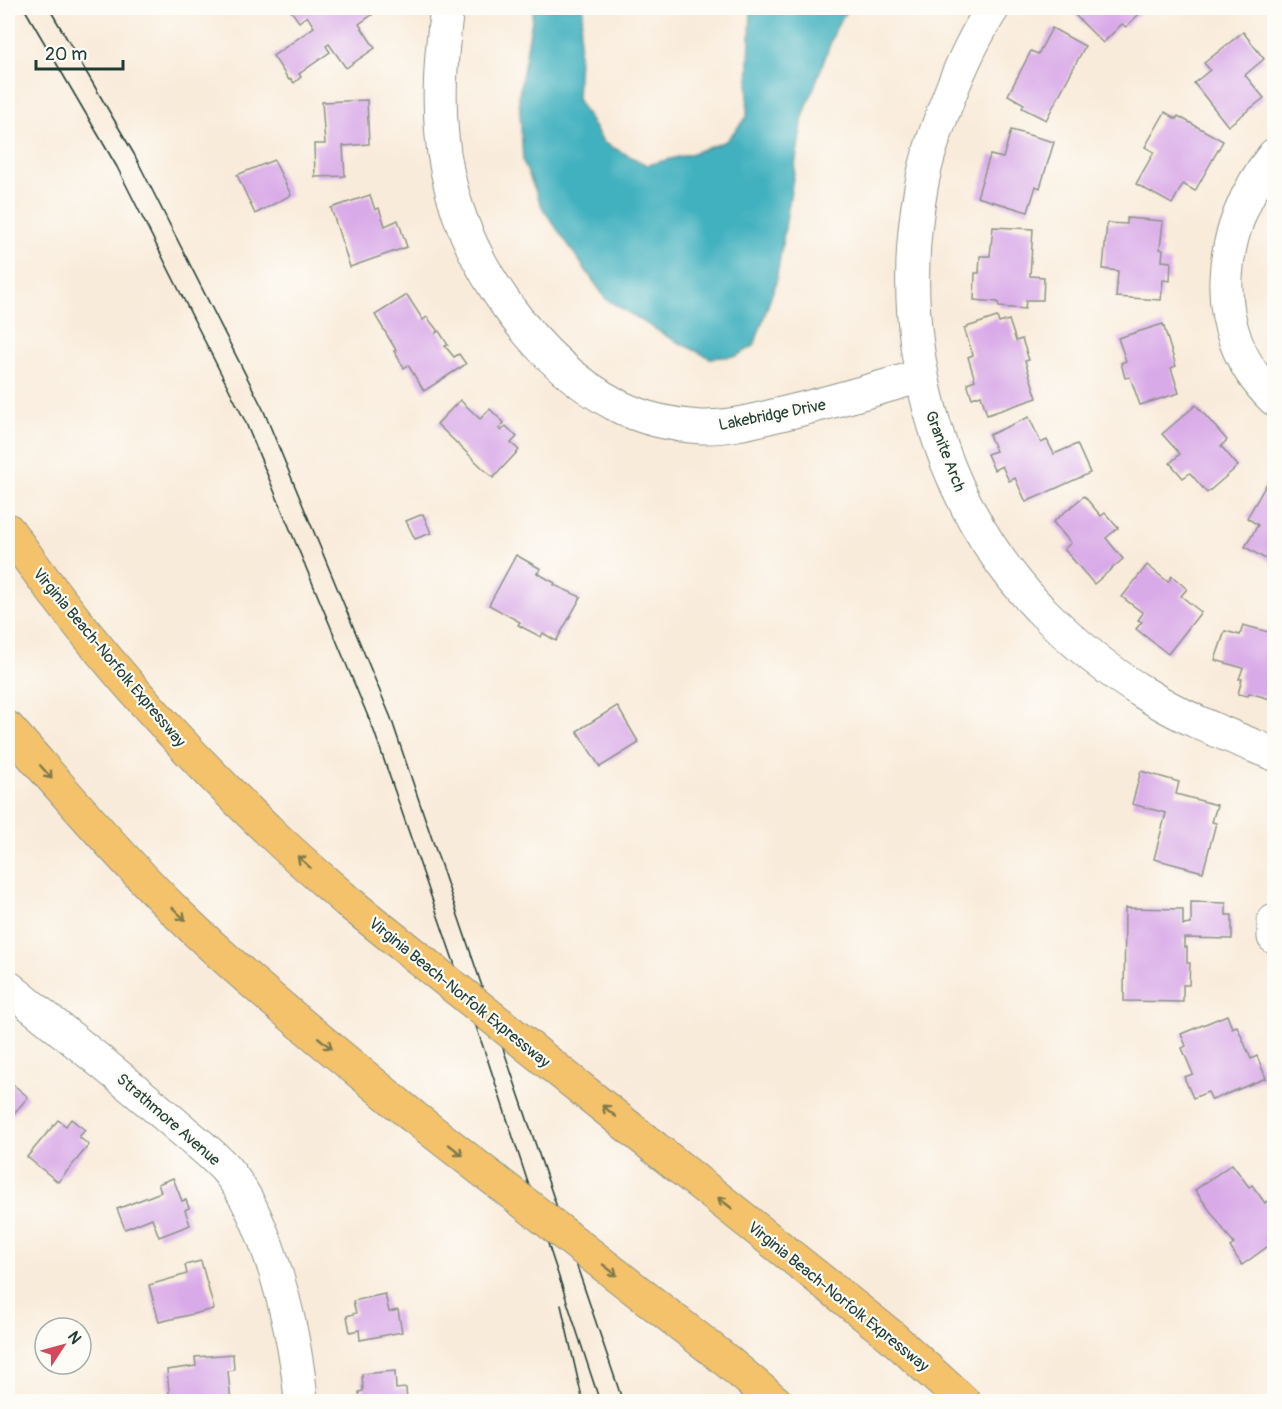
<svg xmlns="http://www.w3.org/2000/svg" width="1282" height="1409" font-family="Pangolin,sans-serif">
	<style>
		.water { fill: #43b1bf; stroke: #31777a; stroke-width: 1.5 }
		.building { fill: #d9aae8 }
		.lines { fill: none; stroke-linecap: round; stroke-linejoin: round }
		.street-casing { stroke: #8c9487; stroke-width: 35 }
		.highway-casing { stroke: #8c9487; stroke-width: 35 }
		.street { stroke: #fff; stroke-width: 33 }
		.highway { stroke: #f3c26a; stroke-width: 33 }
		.tram { stroke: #1f3d34; stroke-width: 1.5 }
		.highway-bridge-casing { stroke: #8c9487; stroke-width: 35; stroke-linecap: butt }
		.highway-bridge { stroke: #f3c26a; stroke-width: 33 }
		.oneway { stroke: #7e794c }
		.labels { text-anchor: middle; stroke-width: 4.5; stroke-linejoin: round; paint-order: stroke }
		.street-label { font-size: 16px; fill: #1f3d34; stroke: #fdfcf7 }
	</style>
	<rect width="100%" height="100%" fill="#fdfcf7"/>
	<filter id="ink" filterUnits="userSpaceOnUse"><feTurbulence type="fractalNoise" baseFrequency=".0167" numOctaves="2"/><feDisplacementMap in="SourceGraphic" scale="12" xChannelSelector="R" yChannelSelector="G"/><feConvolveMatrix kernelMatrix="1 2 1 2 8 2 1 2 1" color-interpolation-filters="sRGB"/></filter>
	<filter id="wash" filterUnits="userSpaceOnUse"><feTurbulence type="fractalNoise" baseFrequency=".008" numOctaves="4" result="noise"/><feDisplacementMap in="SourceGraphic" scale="24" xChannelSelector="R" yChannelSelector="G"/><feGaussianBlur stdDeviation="1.35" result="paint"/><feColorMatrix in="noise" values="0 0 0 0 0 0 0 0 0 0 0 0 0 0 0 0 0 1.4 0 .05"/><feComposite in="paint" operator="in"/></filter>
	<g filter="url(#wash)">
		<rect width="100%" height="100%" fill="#f9ebda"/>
		<!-- water -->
		<polygon class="water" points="534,8 584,8 580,33 577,99 604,143 647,165 690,154 726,141 747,117 751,8 848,8 836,28 803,117 776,282 754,346 736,356 710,358 670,338 606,299 543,209 523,161 519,95"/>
		<g id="blocks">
			<!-- building -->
			<g class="building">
				<polygon points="289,8 374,8 376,12 359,24 375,48 346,68 329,44 326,46 330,52 299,74 301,77 294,83 291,79 289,80 273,56 314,27 307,16 299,22"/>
				<polygon points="1068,8 1145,8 1126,27 1122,24 1103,43"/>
				<polygon points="1052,28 1085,46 1046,120 1022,108 1024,104 1008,95 1031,51 1038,54"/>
				<polygon points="1243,32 1264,59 1245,75 1264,98 1228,126 1194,83 1210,70 1204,63"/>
				<polygon points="367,100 369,144 343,146 345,176 315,177 314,144 325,144 322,102"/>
				<polygon points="1165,112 1176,119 1178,116 1223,141 1195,191 1183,184 1172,204 1136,184 1154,152 1145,147"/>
				<polygon points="1011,130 1054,142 1040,188 1036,186 1028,212 977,197 990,155 1003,158"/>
				<polygon points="274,160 291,195 255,214 237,175"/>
				<polygon points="370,195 375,210 379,208 385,226 398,220 407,247 350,267 331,208"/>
				<polygon points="1127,218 1163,221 1160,249 1163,250 1162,261 1171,262 1170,281 1163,280 1161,300 1116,297 1118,271 1103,269 1107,223 1127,224"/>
				<polygon points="993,227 1033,229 1030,276 1044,277 1043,300 1026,300 1025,309 999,307 998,302 974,300 975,273 979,273 980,256 990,256"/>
				<polygon points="407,295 423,320 427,317 437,330 436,333 439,331 448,345 445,346 454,357 459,354 466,364 424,391 408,365 404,368 394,351 396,350 375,315"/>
				<polygon points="997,317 999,323 1009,320 1016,341 1022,339 1029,360 1025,361 1037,398 987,415 981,395 972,398 967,383 975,380 968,357 973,355 964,328"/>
				<polygon points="1163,324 1176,366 1171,368 1179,393 1140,405 1130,377 1125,378 1121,363 1126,361 1118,338"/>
				<polygon points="460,400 480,419 490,409 504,423 499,429 501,431 506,426 517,437 511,443 519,450 493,478 437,424"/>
				<polygon points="1196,405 1227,440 1221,446 1238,466 1207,493 1190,473 1183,478 1170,463 1180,454 1162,434"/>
				<polygon points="1029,417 1041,443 1047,440 1054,454 1077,444 1090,473 1026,502 1015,478 1009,481 1002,466 994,470 987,454 996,451 989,435"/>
				<polygon points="1274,471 1274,564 1245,547 1258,525 1247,518"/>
				<polygon points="1084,496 1101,516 1105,513 1118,528 1106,538 1123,559 1094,584 1064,549 1071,543 1053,522"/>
				<polygon points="423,514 431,533 415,539 406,521"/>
				<polygon points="516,555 541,569 537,573 555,583 554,585 581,597 556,641 543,633 541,637 518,625 520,622 489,605"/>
				<polygon points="1147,565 1168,582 1172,576 1187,589 1181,596 1201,612 1168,654 1136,629 1142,622 1138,620 1143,613 1122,597"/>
				<polygon points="1243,625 1272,633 1270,644 1274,644 1274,700 1249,693 1248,696 1238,694 1242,679 1239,679 1243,668 1215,660 1225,631 1240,635"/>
				<polygon points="617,706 639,743 600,767 577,731"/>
				<polygon points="1141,771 1179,782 1176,794 1217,805 1212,822 1216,823 1203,872 1154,859 1166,813 1132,804"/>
				<polygon points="1191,902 1226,903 1226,915 1232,915 1232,939 1184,938 1184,947 1187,947 1187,963 1190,963 1189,985 1183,985 1183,1002 1124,1001 1125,908 1183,909 1183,925 1191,924"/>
				<polygon points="1227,1015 1232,1028 1237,1026 1251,1059 1257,1056 1266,1078 1212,1100 1208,1092 1193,1098 1184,1077 1193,1074 1182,1048 1186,1046 1181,1034"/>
				<polygon points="8,1080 28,1097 11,1117 8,1114"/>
				<polygon points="71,1119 85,1130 79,1137 89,1145 58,1182 27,1157 58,1120 66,1126"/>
				<polygon points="1232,1164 1249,1187 1252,1185 1265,1203 1267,1201 1274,1211 1274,1242 1242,1265 1230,1247 1234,1244 1195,1190"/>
				<polygon points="173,1178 182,1201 186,1200 189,1208 185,1210 190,1225 159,1237 152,1218 125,1229 117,1209 161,1192 158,1184"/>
				<polygon points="201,1261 214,1309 159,1322 149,1285 187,1274 185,1265"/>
				<polygon points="385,1294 389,1312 398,1310 402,1332 360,1340 359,1330 350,1332 347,1316 356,1313 353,1301"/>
				<polygon points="233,1354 234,1370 228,1371 231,1402 170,1402 167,1370 196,1366 195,1357"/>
				<polygon points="395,1371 396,1389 406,1388 407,1402 360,1401 359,1392 363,1391 362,1374"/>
			</g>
		</g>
	</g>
	<g filter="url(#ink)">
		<use href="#blocks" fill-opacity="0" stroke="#8c9487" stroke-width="1.5"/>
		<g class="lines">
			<!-- street casing -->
			<g class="street-casing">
				<g id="street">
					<path d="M 447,8 C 440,62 436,116 447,170 C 465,263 533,361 618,406 C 643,419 673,425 701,427 C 727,428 752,421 777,415 C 826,404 873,390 921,376"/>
					<path d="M 993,8 C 975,35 960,68 948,99 C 937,128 926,158 921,188 C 894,336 934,497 1039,608 C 1070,639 1106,670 1144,693 C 1184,719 1230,736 1274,754"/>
					<path d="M 1274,155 C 1217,226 1203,331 1274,399"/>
					<polyline points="1274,921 1274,937"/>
					<path d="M 8,987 C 63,1032 119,1075 173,1122 C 190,1137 209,1151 224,1167 C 268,1215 297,1338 301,1402"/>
				</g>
			</g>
			<!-- highway casing -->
			<g class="highway-casing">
				<g id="highway">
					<path d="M 8,530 C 82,635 172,739 266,828 C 292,854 320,877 347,901"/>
					<path d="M 8,728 C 64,791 119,856 179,915 C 252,986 332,1049 410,1114"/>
					<polyline points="655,1148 890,1335 964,1402"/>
					<polyline points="722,1357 776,1402"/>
				</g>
			</g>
			<!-- street -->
			<use href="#street" class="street"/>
			<!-- highway -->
			<use href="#highway" class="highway"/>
			<!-- tram -->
			<g class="tram">
				<polyline points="24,8 117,167 245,421 374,731 489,1064 600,1402"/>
				<polyline points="49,8 134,154 263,409 391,718 623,1402"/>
				<polyline points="561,1305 583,1402"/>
			</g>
			<!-- highway-bridge casing -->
			<g class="highway-bridge-casing">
				<g id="highway-bridge">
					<polyline points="347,901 655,1148"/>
					<polyline points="410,1114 722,1357"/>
				</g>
			</g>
			<!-- highway-bridge -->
			<use href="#highway-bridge" class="highway-bridge"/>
		</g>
		<!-- one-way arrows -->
		<defs><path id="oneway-shaft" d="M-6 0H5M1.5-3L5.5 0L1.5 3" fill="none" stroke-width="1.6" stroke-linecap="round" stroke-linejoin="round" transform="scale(1.5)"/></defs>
		<g class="oneway">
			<use href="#oneway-shaft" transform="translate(46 772) rotate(49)"/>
			<use href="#oneway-shaft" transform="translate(304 862) rotate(-138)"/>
			<use href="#oneway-shaft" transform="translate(179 914) rotate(44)"/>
			<use href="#oneway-shaft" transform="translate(325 1043) rotate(40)"/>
			<use href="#oneway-shaft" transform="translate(609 1111) rotate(-141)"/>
			<use href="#oneway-shaft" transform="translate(456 1150) rotate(38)"/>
			<use href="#oneway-shaft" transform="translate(725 1203) rotate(-142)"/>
			<use href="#oneway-shaft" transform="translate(610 1270) rotate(38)"/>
		</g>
	</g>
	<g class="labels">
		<!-- street labels -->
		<g class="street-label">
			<text transform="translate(772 414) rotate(-11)" y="6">Lakebridge Drive</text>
			<text transform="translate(946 451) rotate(69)" y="6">Granite Arch</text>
			<text transform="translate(110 657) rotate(50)" y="6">Virginia Beach-Norfolk Expressway</text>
			<text transform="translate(460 992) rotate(39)" y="6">Virginia Beach-Norfolk Expressway</text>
			<text transform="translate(169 1119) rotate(41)" y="6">Strathmore Avenue</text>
			<text transform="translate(839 1296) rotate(39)" y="6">Virginia Beach-Norfolk Expressway</text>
		</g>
	</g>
	<!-- margin -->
	<rect width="1282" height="1409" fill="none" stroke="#fdfcf7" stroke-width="30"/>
	<!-- north arrow -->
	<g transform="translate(63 1346) rotate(54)"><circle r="28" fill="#fdfcf7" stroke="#a4b0a9" stroke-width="1.5"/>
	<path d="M0-4.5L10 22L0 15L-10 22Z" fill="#d1495b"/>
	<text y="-9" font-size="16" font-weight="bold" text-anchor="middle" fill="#1f3d34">N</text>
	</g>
	<!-- scale -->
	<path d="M36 60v9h87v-9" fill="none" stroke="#1f3d34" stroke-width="3"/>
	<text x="45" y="60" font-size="18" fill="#1f3d34" stroke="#fdfcf7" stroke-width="4.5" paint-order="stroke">20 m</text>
</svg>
